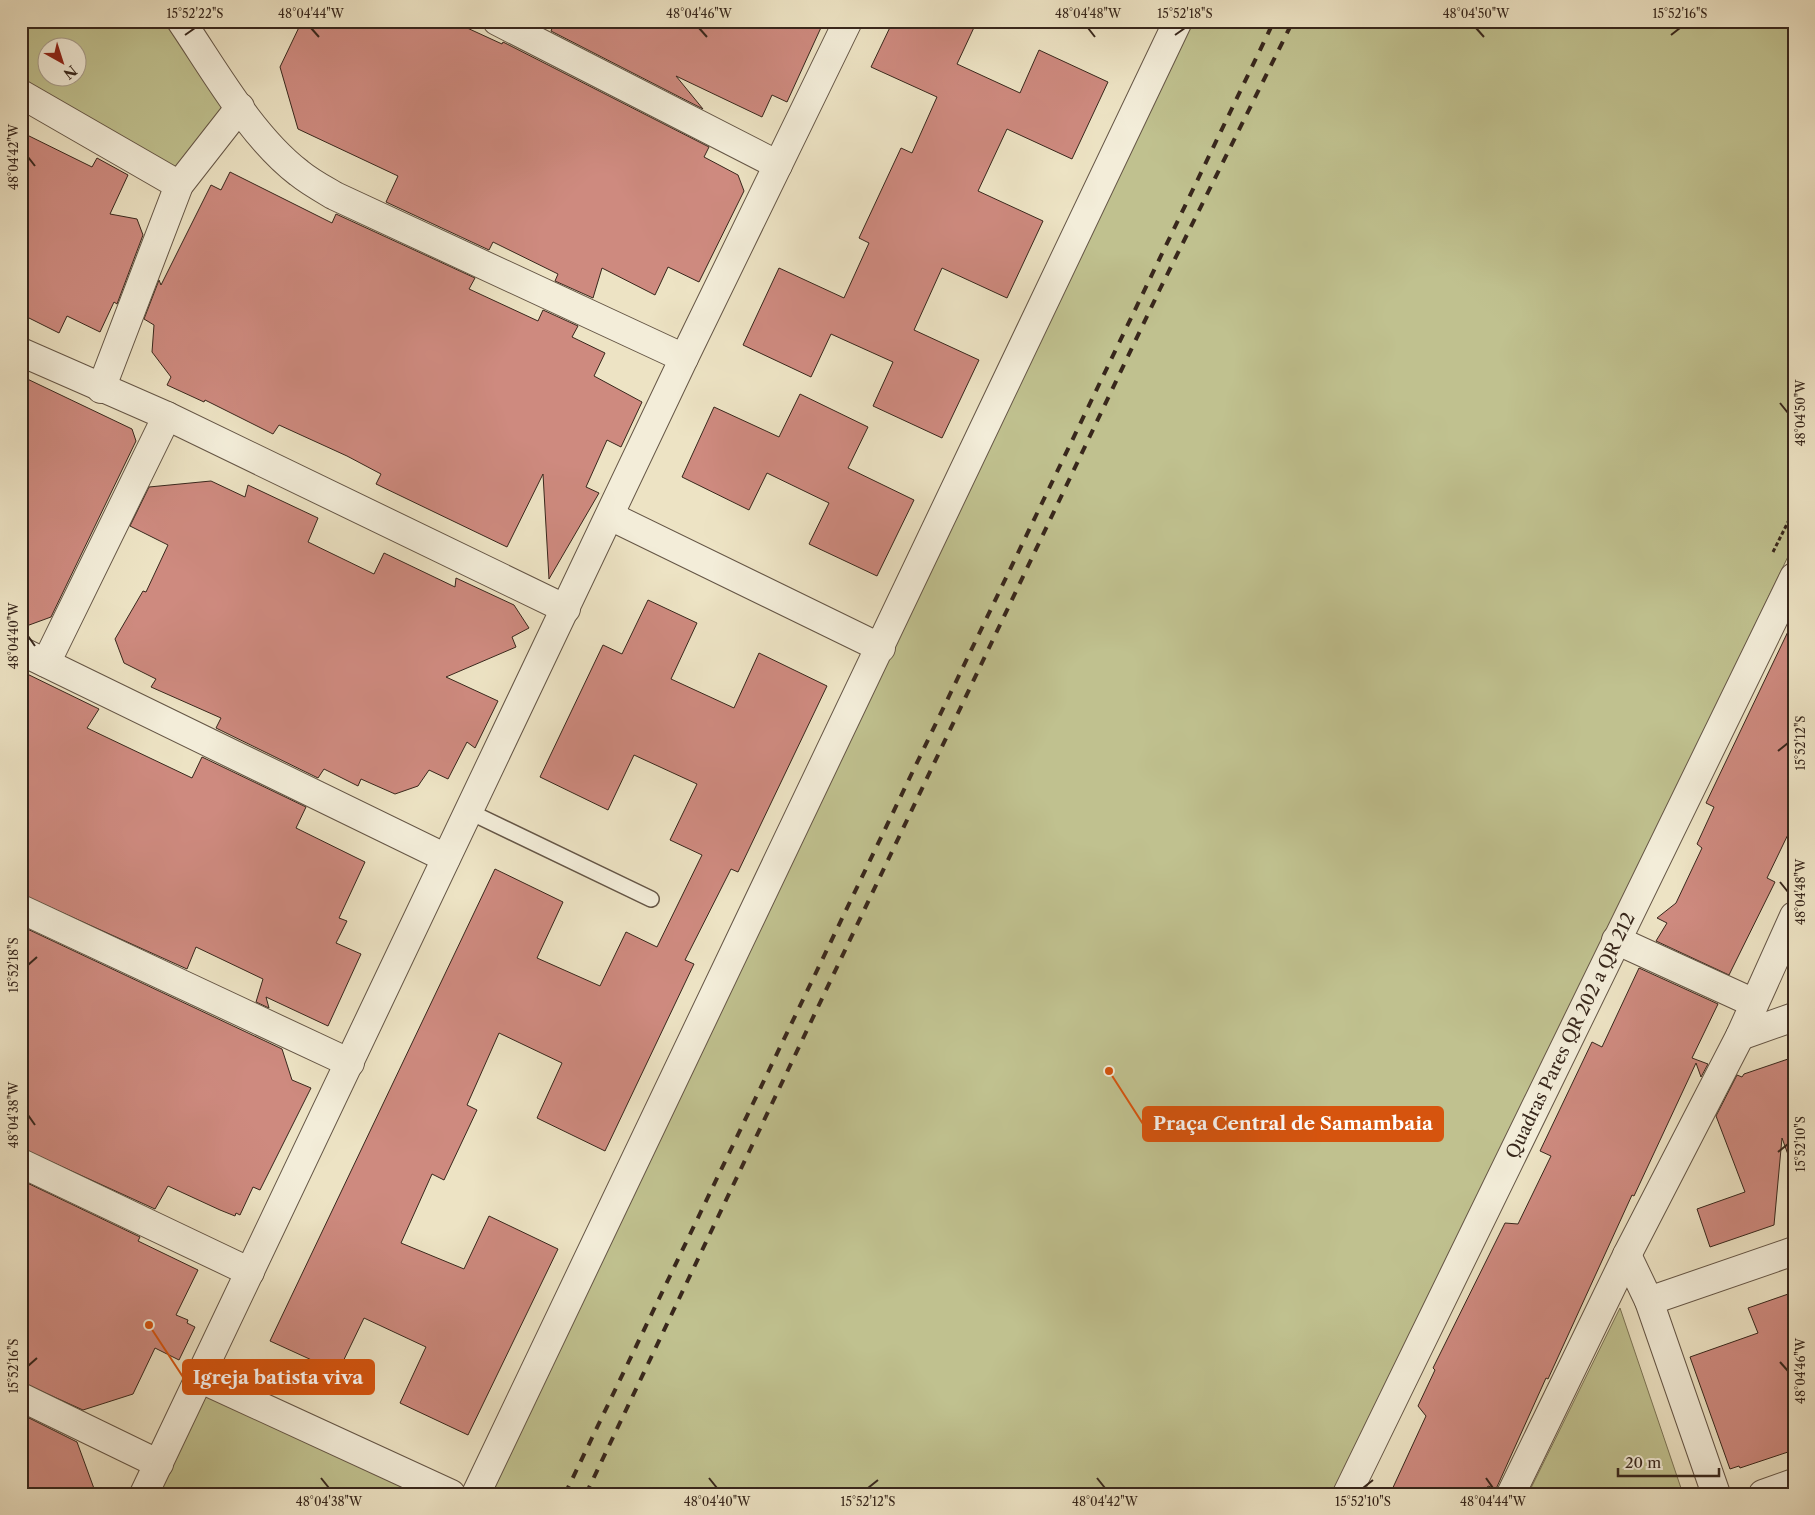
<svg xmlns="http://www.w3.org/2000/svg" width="1815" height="1515" font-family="'Libre Caslon Text',serif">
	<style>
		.green { fill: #c0c18f; stroke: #7c7456; fill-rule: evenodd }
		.building { fill: #ce8a7f; stroke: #38271c }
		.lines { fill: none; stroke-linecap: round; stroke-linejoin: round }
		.service-casing { stroke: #655646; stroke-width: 18 }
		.minor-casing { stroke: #655646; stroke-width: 30 }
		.tertiary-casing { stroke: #655646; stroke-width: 30 }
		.path { stroke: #38271c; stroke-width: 3; stroke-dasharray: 4 2.5; stroke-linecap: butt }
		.service { stroke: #f3edd9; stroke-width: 15 }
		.minor { stroke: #f3edd9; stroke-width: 28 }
		.tertiary { stroke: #f3edd9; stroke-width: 28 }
		.rail { stroke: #38271c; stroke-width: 4; stroke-dasharray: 9 9; stroke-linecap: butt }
		.ticks { fill: none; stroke: #38271c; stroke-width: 2 }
		.labels { text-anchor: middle; stroke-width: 4; stroke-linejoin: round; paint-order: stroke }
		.street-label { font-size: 18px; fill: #38271c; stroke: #f3edd9 }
		.leader { fill: none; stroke: #d6540e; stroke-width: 2 }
		.callout-dot { fill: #d6540e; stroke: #f3edd9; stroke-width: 2 }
		.callout { fill: #d6540e; stroke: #d6540e; stroke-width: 2 }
		.callout-label { font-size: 19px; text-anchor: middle; font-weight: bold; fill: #fff }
		.neatline { fill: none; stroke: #38271c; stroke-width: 2 }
		.ticks-label { font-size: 12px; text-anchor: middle; fill: #38271c }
	</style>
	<rect width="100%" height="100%" fill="#ede3c4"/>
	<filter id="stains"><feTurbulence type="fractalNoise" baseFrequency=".004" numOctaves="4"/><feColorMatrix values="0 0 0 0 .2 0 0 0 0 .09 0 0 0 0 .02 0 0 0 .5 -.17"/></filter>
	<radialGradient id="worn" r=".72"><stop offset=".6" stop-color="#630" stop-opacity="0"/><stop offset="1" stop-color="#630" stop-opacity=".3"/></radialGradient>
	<!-- green -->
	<g class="green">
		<path d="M 21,21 L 181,21 L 240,107 L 179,185 L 21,94 ZM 48,48 L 78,48 L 78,78 L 48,78 Z"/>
		<polygon points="1173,21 1794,21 1794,544 1336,1494 476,1494"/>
		<polygon points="1620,1308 1683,1494 1528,1494"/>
		<polygon points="199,1378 451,1494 144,1494"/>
	</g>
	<!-- building -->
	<g class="building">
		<polygon points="302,21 452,21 502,44 503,42 709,147 704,157 738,175 744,191 699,282 668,267 655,295 602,268 593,298 555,281 558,274 493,242 489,250 386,202 398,176 298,129 280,67"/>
		<polygon points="555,21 824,21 787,102 772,95 762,117 676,76 703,109 551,31"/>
		<polygon points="893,21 977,21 957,64 1020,93 1039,50 1108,82 1072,159 1007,129 978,191 1043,221 1007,298 942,268 914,330 979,360 942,438 873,406 893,362 831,334 811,377 743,345 779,268 844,298 869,243 859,238 901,148 912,153 937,97 871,67"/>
		<polygon points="21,132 92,167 97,158 128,175 110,214 137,219 143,235 117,304 114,302 100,332 67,316 59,333 21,314"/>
		<polygon points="230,172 332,223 336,214 475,278 469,289 538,321 543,310 578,326 572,337 605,353 594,376 642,402 621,447 607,440 586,487 599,493 549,579 543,474 507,547 376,484 381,474 347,456 279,425 273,434 205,400 204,402 167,385 171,377 152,352 154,325 144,319 159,280 161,285 211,185 221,190"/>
		<polygon points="21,376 132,429 136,441 51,617 21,628"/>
		<polygon points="800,394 868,427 848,468 914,500 877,576 809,544 829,503 767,473 749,510 682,477 714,407 779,437"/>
		<polygon points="211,481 245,497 248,485 318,518 308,542 374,574 384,553 455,587 456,578 514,605 529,628 512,637 516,647 446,677 498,701 475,748 467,742 448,779 429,770 418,786 395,794 361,779 358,786 324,769 318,778 216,728 221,718 151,687 156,679 124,663 115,639 143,591 146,592 168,545 130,526 149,487"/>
		<polygon points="648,600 697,623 671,679 734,708 759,653 827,686 738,872 731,869 685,960 694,964 605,1151 537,1118 562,1063 499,1033 467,1105 477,1110 444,1180 432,1174 401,1243 464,1269 489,1216 558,1249 468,1435 400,1403 426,1347 364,1318 338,1372 270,1341 495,869 563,902 537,958 600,986 626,932 657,947 702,855 670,840 697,784 634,755 608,810 540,777 603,645 622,654"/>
		<polygon points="1794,619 1794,822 1767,878 1775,882 1729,975 1656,941 1667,923 1657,918 1676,903 1702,848 1697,844 1714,807 1706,803"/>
		<polygon points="21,671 99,709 87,728 192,778 202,757 306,807 296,828 365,862 339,918 347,921 336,943 361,954 328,1026 266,997 269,1008 256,1002 263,979 196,947 187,969 21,894"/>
		<polygon points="21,926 282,1049 292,1080 311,1088 260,1190 253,1187 240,1215 236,1213 235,1216 220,1210 168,1186 155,1209 21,1148"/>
		<polygon points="1639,968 1718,1004 1692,1058 1708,1064 1701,1077 1696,1063 1634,1196 1632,1195 1548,1379 1546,1378 1496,1489 1488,1486 1484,1494 1390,1494 1426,1416 1418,1406 1435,1370 1433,1368 1505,1223 1518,1224 1551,1156 1540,1151 1592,1042 1602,1047"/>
		<polygon points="1794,1057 1794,1159 1790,1160 1782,1138 1774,1225 1710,1247 1697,1209 1745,1192 1716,1116 1737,1075 1742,1077 1744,1074"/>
		<polygon points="21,1180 140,1237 138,1241 198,1270 176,1315 188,1320 187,1323 195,1327 179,1360 155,1348 133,1394 83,1410 21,1382"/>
		<polygon points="1794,1292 1794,1450 1740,1468 1739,1466 1730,1469 1690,1357 1758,1333 1748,1308"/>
		<polygon points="21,1414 77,1442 96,1494 21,1494"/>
	</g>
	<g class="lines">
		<!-- service casing -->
		<g class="service-casing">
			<polyline id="service" points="470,812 651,899"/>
		</g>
		<!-- minor casing -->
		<g class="minor-casing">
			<g id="minor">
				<path d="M 181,21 C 215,71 251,136 299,173 C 310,182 323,189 335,196 L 684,358"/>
				<polyline points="497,21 778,165"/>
				<polyline points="21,94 179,185"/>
				<polyline points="21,352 167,416 566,609"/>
				<polyline points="101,389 179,185 240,107"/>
				<polyline points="610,516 881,648"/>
				<polyline points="21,651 446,858"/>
				<polyline points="46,663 167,416"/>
				<polyline points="21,909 350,1063"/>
				<polyline points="1616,940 1754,1003"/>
				<polyline points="1740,1036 1794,1017"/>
				<polyline points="21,1163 250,1272"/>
				<polyline points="1627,1255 1649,1301 1716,1494"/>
				<polyline points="1649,1301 1794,1251"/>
				<polyline points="199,1378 451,1494"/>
				<polyline points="21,1397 159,1464"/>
				<polyline points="144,1494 684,358 848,21"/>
				<polyline points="476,1494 1178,21"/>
				<polyline points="1511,1494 1627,1255 1740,1036 1794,916"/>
				<polyline points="1763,1494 1794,1483"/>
			</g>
		</g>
		<!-- tertiary casing -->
		<g class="tertiary-casing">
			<g id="tertiary">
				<path id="s1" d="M 1347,1494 L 1794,577"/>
			</g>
		</g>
		<!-- path -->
		<polyline class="path" points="1773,552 1794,510"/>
		<!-- service -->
		<use href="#service" class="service"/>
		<!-- minor -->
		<use href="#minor" class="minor"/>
		<!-- tertiary -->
		<use href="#tertiary" class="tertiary"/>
		<!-- rail -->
		<g class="rail">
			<polyline points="565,1494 1274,21"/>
			<polyline points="586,1494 1160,289 1293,21"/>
		</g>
	</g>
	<!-- ticks -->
	<path class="ticks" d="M 311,28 L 319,37M 699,28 L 707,37M 1088,28 L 1095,37M 1476,28 L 1484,37M 185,35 L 195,28M 1175,35 L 1185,28M 1671,35 L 1680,28M 28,157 L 35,166M 1780,403 L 1788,413M 28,636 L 35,646M 1778,751 L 1788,743M 1780,882 L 1788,892M 28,965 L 37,957M 28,1115 L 35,1125M 1778,1152 L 1788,1144M 1780,1362 L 1788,1371M 28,1366 L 37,1358M 321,1478 L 329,1488M 709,1478 L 717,1488M 1097,1478 L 1105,1488M 1486,1478 L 1493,1488M 868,1488 L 878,1480M 1363,1488 L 1373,1480"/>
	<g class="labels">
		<!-- street labels -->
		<g class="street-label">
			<text dy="6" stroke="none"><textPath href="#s1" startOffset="510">Quadras Pares QR 202 a QR 212</textPath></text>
		</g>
	</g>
	<!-- callouts -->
	<path class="leader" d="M1109 1071L1143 1124M149 1325L183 1377"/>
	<g class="callout-dot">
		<circle cx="1109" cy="1071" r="5"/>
		<circle cx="149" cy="1325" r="5"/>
	</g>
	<g class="callout">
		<rect x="1143" y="1107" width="300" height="34" rx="5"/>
		<rect x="183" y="1360" width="191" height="34" rx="5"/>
	</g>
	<g class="callout-label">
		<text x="1293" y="1130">Praça Central de Samambaia</text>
		<text x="278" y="1384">Igreja batista viva</text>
	</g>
	<!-- margin -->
	<rect width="1815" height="1515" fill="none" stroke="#ede3c4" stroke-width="55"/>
	<!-- north arrow -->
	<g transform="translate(62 62) rotate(141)"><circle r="24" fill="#f3edd9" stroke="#a89e8d"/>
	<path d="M0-4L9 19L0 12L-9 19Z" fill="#8f2418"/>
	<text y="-8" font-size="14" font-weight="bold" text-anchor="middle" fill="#38271c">N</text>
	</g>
	<!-- scale -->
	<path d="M1618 1468v8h101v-8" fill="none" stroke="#38271c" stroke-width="2.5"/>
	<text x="1625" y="1468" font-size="15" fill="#38271c" stroke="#f3edd9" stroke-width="4" paint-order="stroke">20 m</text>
	<rect x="28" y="28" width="1760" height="1460" class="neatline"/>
	<g class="ticks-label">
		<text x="195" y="18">15°52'22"S</text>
		<text x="311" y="18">48°04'44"W</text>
		<text x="699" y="18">48°04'46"W</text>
		<text x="1088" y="18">48°04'48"W</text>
		<text x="1185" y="18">15°52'18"S</text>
		<text x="1476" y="18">48°04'50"W</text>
		<text x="1680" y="18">15°52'16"S</text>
		<text transform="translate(14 157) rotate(-90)" y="4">48°04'42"W</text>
		<text transform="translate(1801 413) rotate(-90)" y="4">48°04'50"W</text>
		<text transform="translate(14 636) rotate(-90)" y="4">48°04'40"W</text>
		<text transform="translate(1801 743) rotate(-90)" y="4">15°52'12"S</text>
		<text transform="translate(1801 892) rotate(-90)" y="4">48°04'48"W</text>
		<text transform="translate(14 965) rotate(-90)" y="4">15°52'18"S</text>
		<text transform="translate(14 1115) rotate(-90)" y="4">48°04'38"W</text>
		<text transform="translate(1801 1144) rotate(-90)" y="4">15°52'10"S</text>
		<text transform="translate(14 1366) rotate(-90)" y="4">15°52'16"S</text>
		<text transform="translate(1801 1371) rotate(-90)" y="4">48°04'46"W</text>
		<text x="329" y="1506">48°04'38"W</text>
		<text x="717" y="1506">48°04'40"W</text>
		<text x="868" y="1506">15°52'12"S</text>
		<text x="1105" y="1506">48°04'42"W</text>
		<text x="1363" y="1506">15°52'10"S</text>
		<text x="1493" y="1506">48°04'44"W</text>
	</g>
	<rect width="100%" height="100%" filter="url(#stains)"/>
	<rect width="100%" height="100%" fill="url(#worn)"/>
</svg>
